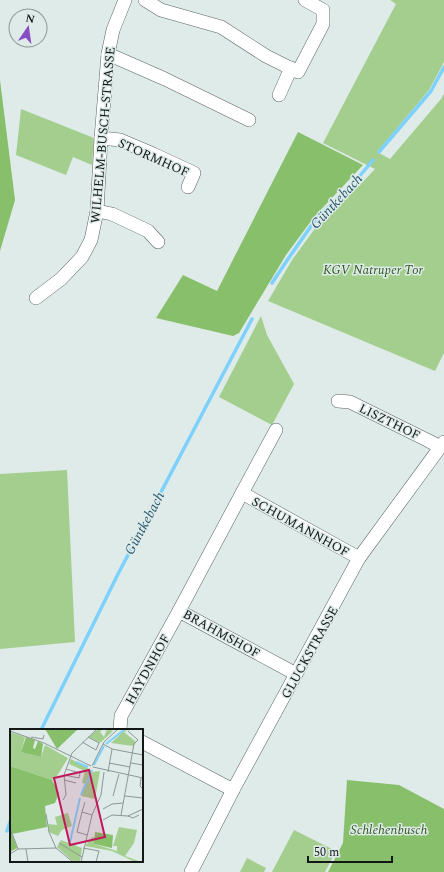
<svg xmlns="http://www.w3.org/2000/svg" width="444" height="872" font-family="Spectral,serif">
	<style>
		.green { fill: #a3ce8d }
		.forest { fill: #88bf6b }
		.lines { fill: none; stroke-linecap: round; stroke-linejoin: round }
		.stream { stroke: #7dd1fc; stroke-width: 3.5 }
		.minor-casing { stroke: #596462; stroke-width: 14 }
		.minor { stroke: #fff; stroke-width: 13 }
		.labels { text-anchor: middle; stroke-width: 3; stroke-linejoin: round; paint-order: stroke }
		.street-label { font-size: 13px; fill: #131817; stroke: #deebe9 }
		.park-label { font-size: 13px; font-style: italic; fill: #33571e; stroke: #deebe9 }
		.water-label { font-size: 14px; font-style: italic; fill: #27566c; stroke: #deebe9 }
		.inset-river { fill: none; stroke: #7dd1fc; stroke-width: 2 }
		.inset-road { fill: none; stroke: #8d9795; stroke-width: 1 }
		.view { fill: #c2185b; fill-opacity: 0.15; stroke: #c2185b; stroke-width: 2 }
		.inset-edge { fill: none; stroke: #131817; stroke-width: 2 }
	</style>
	<rect width="100%" height="100%" fill="#deebe9"/>
	<!-- green -->
	<g class="green">
		<polygon points="390,0 444,0 444,62 429,90 377,152 390,159 441,99 444,94 444,353 435,371 268,301 292,260 319,223 359,186 375,169 323,143 396,4"/>
		<polygon points="21,109 94,138 92,165 73,157 66,175 16,155"/>
		<polygon points="261,316 267,335 294,384 272,425 219,397"/>
		<polygon points="67,470 75,642 0,649 0,474"/>
		<polygon points="294,830 336,851 325,872 272,872"/>
		<polygon points="247,858 266,868 264,872 240,872"/>
	</g>
	<!-- forest -->
	<g class="forest">
		<polygon points="0,80 15,200 0,251"/>
		<polygon points="298,132 363,165 314,217 286,255 239,333 233,336 156,318 183,275 217,291"/>
		<polygon points="347,780 399,785 444,809 444,872 328,872 343,843"/>
	</g>
	<g class="lines">
		<!-- stream -->
		<g class="stream">
			<polyline points="379,152 431,91 444,67"/>
			<polyline points="272,283 288,259 316,219 353,184 373,160"/>
			<polyline points="41,730 118,574 252,319"/>
			<polyline points="7,831 11,819"/>
		</g>
		<!-- minor casing -->
		<g class="minor-casing">
			<g id="minor">
				<polyline points="145,0 161,10 221,27 266,56 298,72 323,24 323,10 305,0"/>
				<polyline points="108,54 165,79 249,120"/>
				<polyline points="279,95 291,68"/>
				<polyline points="101,138 120,140 153,154 194,173 188,187"/>
				<polyline points="97,211 112,214 148,231 158,242"/>
				<polyline points="36,298 61,279 82,257 91,240 97,211 101,138 108,54 113,30 125,0"/>
				<polyline points="338,401 350,402 429,441 440,447"/>
				<polyline points="276,430 242,493 359,558"/>
				<polyline points="179,611 296,674"/>
				<polyline points="120,730 121,716 179,611 242,493"/>
				<polyline points="142,742 233,790"/>
				<polyline points="191,872 233,790 359,558 444,442"/>
			</g>
		</g>
		<!-- minor -->
		<use href="#minor" class="minor"/>
	</g>
	<g class="labels">
		<!-- street labels -->
		<g class="street-label">
			<text transform="translate(102 135) rotate(-85)" y="5">WILHELM-BUSCH-STRASSE</text>
			<text transform="translate(154 157) rotate(24)" y="5">STORMHOF</text>
			<text transform="translate(390 421) rotate(26)" y="5">LISZTHOF</text>
			<text transform="translate(301 526) rotate(29)" y="5">SCHUMANNHOF</text>
			<text transform="translate(222 633) rotate(29)" y="5">BRAHMSHOF</text>
			<text transform="translate(309 652) rotate(-61)" y="5">GLUCKSTRASSE</text>
			<text transform="translate(147 669) rotate(-61)" y="5">HAYDNHOF</text>
		</g>
		<!-- park labels -->
		<g class="park-label">
			<text x="373" y="274">KGV Natruper Tor</text>
			<text x="389" y="834">Schlehenbusch</text>
		</g>
		<!-- water labels -->
		<g class="water-label">
			<text transform="translate(336 201) rotate(-47)" y="5">Güntkebach</text>
			<text transform="translate(144 523) rotate(-62)" y="5">Güntkebach</text>
		</g>
	</g>
	<!-- overview -->
	<g transform="translate(10 729)">
		<rect width="133" height="133" fill="#deebe9"/>
		<path d="M 88,0 L 92,1 L 90,3 L 94,8 L 97,0 L 103,2 L 90,14 L 79,8 ZM 116,0 L 119,0 L 114,3 L 126,13 L 123,17 L 101,14 ZM 0,3 L 15,8 L 11,23 L 31,28 L 35,16 L 58,29 L 47,47 L 42,51 L 0,37 ZM 61,30 L 81,41 L 77,54 L 82,43 L 90,42 L 85,70 L 71,67 L 76,55 L 72,54 L 75,42 L 59,35 ZM 58,84 L 62,97 L 52,101 L 48,107 L 39,103 L 38,95 L 47,96 L 45,88 ZM 109,98 L 127,101 L 124,114 L 115,127 L 131,133 L 125,133 L 102,122 L 75,117 L 82,108 L 86,109 L 84,115 L 107,122 L 107,117 L 103,117 ZM 51,111 L 72,119 L 70,133 L 64,133 L 47,118 Z" fill="#a3ce8d"/>
		<path d="M 35,0 L 68,0 L 47,20 ZM 16,8 L 25,11 L 23,19 L 25,20 L 28,12 L 33,15 L 31,28 L 11,23 ZM 0,37 L 42,51 L 49,64 L 45,74 L 35,77 L 37,98 L 2,105 L 7,119 L 0,123 ZM 85,103 L 103,106 L 102,119 L 84,115 Z" fill="#88bf6b"/>
		<path class="inset-river" d="M 96,15 L 115,0M 66,33 L 78,38M 84,36 L 94,17M 77,54 L 82,41M 71,66 L 76,54M 60,113 L 70,69"/>
		<path class="inset-road" d="M 0,2 L 34,14 L 81,37M 21,8 L 33,10 L 34,6M 72,13 L 86,21 L 89,14 L 78,8M 93,15 L 102,20 L 133,26M 99,34 L 120,38M 121,34 L 133,36M 82,37 L 94,13 L 108,0M 83,38 L 133,49M 98,43 L 102,20M 54,46 L 69,49 L 70,44 L 56,40M 131,49 L 130,57 L 133,60M 54,51 L 66,54M 103,67 L 109,45M 115,67 L 133,69M 53,71 L 56,66 L 54,46 L 62,24 L 87,0M 75,73 L 72,83 L 82,86M 93,80 L 102,75 L 113,74M 72,83 L 67,103 L 77,106M 36,85 L 39,103 L 46,119 L 63,133M 111,86 L 124,15 L 128,11 L 118,2M 118,87 L 123,89 L 129,86M 93,91 L 102,86 L 118,87 L 133,80M 0,99 L 8,120M 49,114 L 72,128M 73,119 L 89,122 L 86,133M 16,120 L 18,133M 0,125 L 8,120 L 46,119M 71,133 L 82,86 L 91,66 L 94,43"/>
		<path class="view" d="M 79,41 L 95,108 L 60,116 L 44,49 Z"/>
		<rect width="133" height="133" class="inset-edge"/>
	</g>
	<!-- north arrow -->
	<g transform="translate(28 28) rotate(13)"><circle r="19" fill="#deebe9" stroke="#8d9795"/>
	<path d="M0-3L7 15L0 10L-7 15Z" fill="#884cc3"/>
	<text y="-6" font-size="11" font-weight="bold" text-anchor="middle" fill="#131817">N</text>
	</g>
	<!-- scale -->
	<path d="M308 856v6h84v-6" fill="none" stroke="#131817" stroke-width="2"/>
	<text x="314" y="856" font-size="12" fill="#131817" stroke="#deebe9" stroke-width="3" paint-order="stroke">50 m</text>
</svg>
